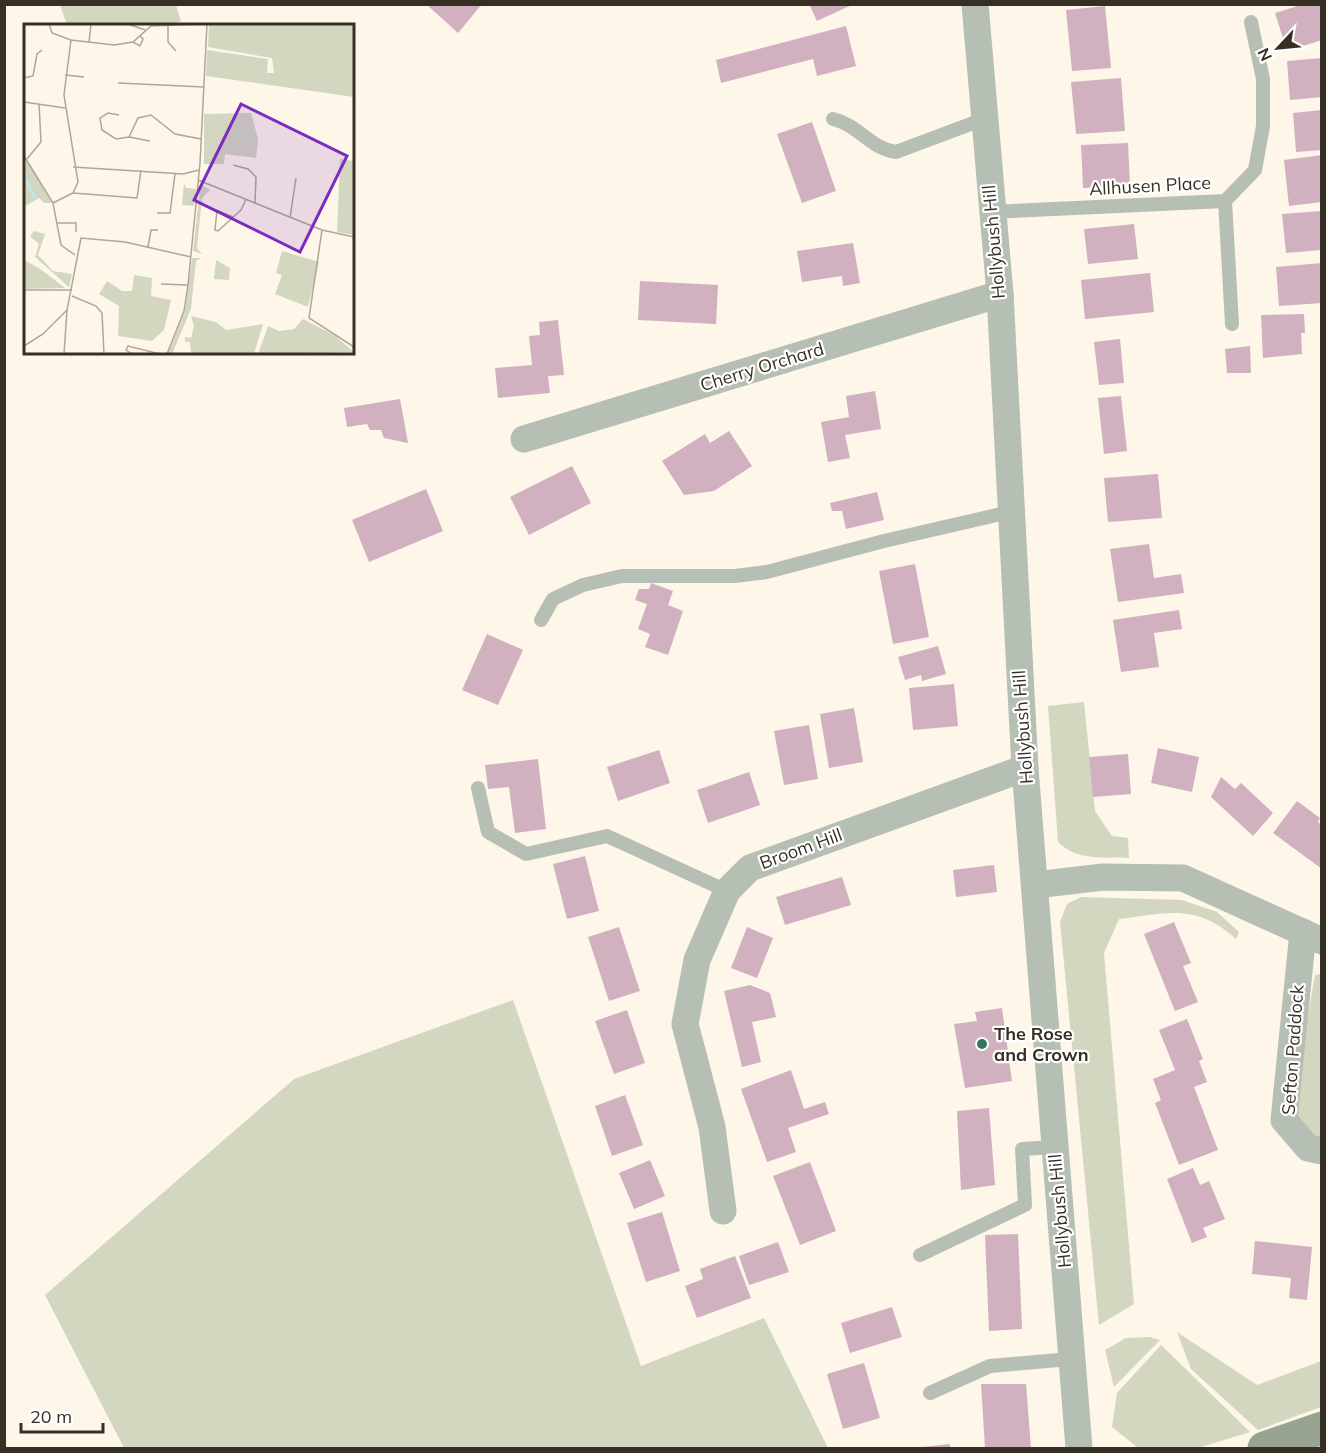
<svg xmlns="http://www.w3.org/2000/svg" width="1326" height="1453" font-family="Mulish,sans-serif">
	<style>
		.green { fill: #d3d7c0 }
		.building { fill: #d1b0c0 }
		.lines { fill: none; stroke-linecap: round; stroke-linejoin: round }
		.service { stroke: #b6bfb3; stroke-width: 14 }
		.minor { stroke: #b6bfb3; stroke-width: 27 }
		.secondary { stroke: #97a492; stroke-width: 33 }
		.poi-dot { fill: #37735d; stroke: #fff; stroke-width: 2 }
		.labels { text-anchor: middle; stroke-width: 4.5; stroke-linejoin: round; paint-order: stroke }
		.street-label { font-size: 18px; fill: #372f23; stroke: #fff }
		.poi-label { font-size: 18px; font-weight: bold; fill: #372f23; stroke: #fff; text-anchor: start }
		.inset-river { fill: none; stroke: #bde7ea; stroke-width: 3 }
		.inset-road { fill: none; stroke: #aea69a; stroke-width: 1.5 }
		.view { fill: #7b2cbf; fill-opacity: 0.15; stroke: #7b2cbf; stroke-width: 3 }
		.inset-edge { fill: none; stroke: #372f23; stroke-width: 3 }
	</style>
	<rect width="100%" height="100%" fill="#fef6e9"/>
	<!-- green -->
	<g class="green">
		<polygon points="60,5 176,5 181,21 163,26 67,25"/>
		<path d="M 1084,702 L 1095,811 L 1112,836 L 1128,838 L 1129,858 C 1104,857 1077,861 1058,842 L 1048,706 Z"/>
		<path d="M 1081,897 L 1182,900 L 1217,912 L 1239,932 L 1236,939 C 1196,903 1168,913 1119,919 L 1104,953 L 1134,1304 L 1099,1325 L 1060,922 L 1067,904 Z"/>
		<polygon points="1321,974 1321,1144 1291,1111 1315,975"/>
		<polygon points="513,1000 641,1366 764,1318 828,1448 124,1448 45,1295 294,1079"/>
		<polygon points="1177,1332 1257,1385 1321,1361 1321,1407 1258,1430 1191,1369"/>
		<polygon points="1150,1337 1160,1340 1114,1387 1105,1350 1126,1338"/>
		<polygon points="1161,1345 1250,1432 1198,1448 1138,1448 1112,1427 1117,1393"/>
	</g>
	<!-- building -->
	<g class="building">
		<polygon points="426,4 482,4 458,33"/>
		<polygon points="809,4 854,4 817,21"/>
		<polygon points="1301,5 1322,5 1322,40 1287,51 1275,13"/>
		<polygon points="1105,6 1111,68 1072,71 1066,10"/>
		<polygon points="846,26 856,66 817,76 813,59 721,83 716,60"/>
		<polygon points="1322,58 1322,97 1290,100 1287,61"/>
		<polygon points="1121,78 1125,131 1076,134 1071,82"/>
		<polygon points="1322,110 1322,150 1296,152 1293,113"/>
		<polygon points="812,122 836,191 802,203 777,134"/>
		<polygon points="1128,143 1130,186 1083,188 1081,145"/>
		<polygon points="1322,155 1322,202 1289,206 1284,160"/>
		<polygon points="1322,211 1322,250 1286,253 1282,214"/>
		<polygon points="1134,224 1138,259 1088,264 1084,229"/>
		<polygon points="853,243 860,283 843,286 842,276 802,282 797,251"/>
		<polygon points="1322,263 1322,303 1279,306 1276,267"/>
		<polygon points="1150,273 1154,312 1085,319 1081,280"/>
		<polygon points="640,281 718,285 716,324 638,320"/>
		<polygon points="1304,314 1305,333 1301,333 1302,354 1263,358 1261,315"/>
		<polygon points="558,320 564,375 548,376 550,393 498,398 495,368 532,365 529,336 540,335 539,322"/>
		<polygon points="1120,339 1124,383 1099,385 1094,342"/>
		<polygon points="1250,346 1251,373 1227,373 1225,349"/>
		<polygon points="875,391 881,429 845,435 850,458 828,462 821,422 849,417 846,396"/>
		<polygon points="1121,396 1127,451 1104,454 1098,398"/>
		<polygon points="400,399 408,443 384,438 381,430 370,430 367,424 347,427 344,408"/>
		<polygon points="729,431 752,466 714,491 684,495 662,461 705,434 710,443"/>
		<polygon points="572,466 591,503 529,535 510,497"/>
		<polygon points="1158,474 1162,518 1108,522 1104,478"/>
		<polygon points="426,489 443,531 369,562 352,520"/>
		<polygon points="877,492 884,520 846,529 842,511 832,511 830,503"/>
		<polygon points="1149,544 1154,578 1181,574 1184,593 1118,602 1110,549"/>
		<polygon points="915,564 929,637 893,644 879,571"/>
		<polygon points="651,583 673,591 668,605 683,611 668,655 645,647 650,634 638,629 647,604 635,600 639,589 649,589"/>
		<polygon points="1179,610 1182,629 1154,633 1159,667 1121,672 1113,620"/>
		<polygon points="487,634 523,650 498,705 462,690"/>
		<polygon points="938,646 946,674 922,681 921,675 905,680 898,657"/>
		<polygon points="954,684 958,726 913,730 909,688"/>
		<polygon points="854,708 863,762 829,768 820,714"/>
		<polygon points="809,725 818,779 784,785 774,731"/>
		<polygon points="1158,748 1199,757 1192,792 1151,783"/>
		<polygon points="659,750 670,783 618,801 607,767"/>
		<polygon points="1128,754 1131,794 1093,797 1089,757"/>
		<polygon points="538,759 546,829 515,833 509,787 488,789 485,765"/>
		<polygon points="749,772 760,805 708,823 697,790"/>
		<polygon points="1221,777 1235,789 1241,783 1273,813 1253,836 1211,797"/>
		<polygon points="1297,801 1320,818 1318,822 1322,825 1322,869 1273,833"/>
		<polygon points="585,856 599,911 567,919 553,864"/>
		<polygon points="994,865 997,892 956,897 953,870"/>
		<polygon points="842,877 851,905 785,925 776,897"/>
		<polygon points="1174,922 1191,963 1183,966 1198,1002 1175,1011 1144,934"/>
		<polygon points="619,927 640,991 609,1001 588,937"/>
		<polygon points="747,927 773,938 757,978 731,968"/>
		<polygon points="750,985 770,993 776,1017 752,1022 761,1062 742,1067 724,991"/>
		<polygon points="1002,1008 1012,1081 965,1088 954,1024 977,1021 975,1012"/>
		<polygon points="627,1010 645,1063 614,1074 595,1021"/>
		<polygon points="1187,1019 1203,1059 1199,1061 1207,1082 1194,1087 1218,1150 1179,1165 1155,1103 1161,1100 1153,1079 1175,1070 1159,1030"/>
		<polygon points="791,1070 804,1109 825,1102 829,1114 788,1128 796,1152 767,1162 741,1089"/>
		<polygon points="625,1095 643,1145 612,1156 595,1106"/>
		<polygon points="989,1108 995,1185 961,1190 957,1111"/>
		<polygon points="650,1160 665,1196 634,1209 619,1173"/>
		<polygon points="810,1162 836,1231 800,1245 773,1176"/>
		<polygon points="1193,1168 1200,1185 1209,1181 1225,1219 1203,1228 1207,1237 1192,1243 1167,1179"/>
		<polygon points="662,1212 680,1271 646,1282 627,1223"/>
		<polygon points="1018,1234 1022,1329 989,1331 985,1235"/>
		<polygon points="1255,1241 1312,1247 1307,1300 1289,1298 1291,1278 1252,1274"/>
		<polygon points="778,1242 789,1272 749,1285 739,1256"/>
		<polygon points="735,1256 751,1298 697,1318 685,1286 703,1279 700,1269"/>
		<polygon points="892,1307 902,1337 850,1353 841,1323"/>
		<polygon points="864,1363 880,1418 843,1429 827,1374"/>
		<polygon points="981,1384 1026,1384 1031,1448 985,1448"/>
		<polygon points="950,1444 950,1448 923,1448 923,1447"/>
	</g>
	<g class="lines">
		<!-- service -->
		<g class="service">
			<path d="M 833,119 C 859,125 869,148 896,152 L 984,119"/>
			<polyline points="1225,201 1232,324"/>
			<polyline points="991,212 1225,201 1255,170 1263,126 1263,79 1251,22"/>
			<polyline points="541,620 553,599 583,585 622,576 735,576 767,572 884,541 1010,512"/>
			<polyline points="478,788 488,832 526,854 607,836 727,891"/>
			<polyline points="920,1255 1025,1205 1022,1149 1054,1147"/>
			<polyline points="930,1393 990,1366 1070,1359"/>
		</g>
		<!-- minor -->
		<g class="minor">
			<polyline points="975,4 1000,294 1025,768 1079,1448"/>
			<polyline points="524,439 1000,294"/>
			<polyline points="1035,885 1103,877 1183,878 1322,941"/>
			<polyline points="1303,932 1284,1120 1308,1148 1322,1151"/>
			<polyline points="723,1211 712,1127 685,1024 697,960 727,891 750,868 1025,768"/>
		</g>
		<!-- secondary -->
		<polyline class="secondary" points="1264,1448 1322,1428"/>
	</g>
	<!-- markers -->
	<circle class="poi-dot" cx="982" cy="1044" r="6"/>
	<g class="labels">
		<!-- street labels -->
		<g class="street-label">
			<text transform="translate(1150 186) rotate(-3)" y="6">Allhusen Place</text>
			<text transform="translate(994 242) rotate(-95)" y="6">Hollybush Hill</text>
			<text transform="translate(762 367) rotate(-17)" y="6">Cherry Orchard</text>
			<text transform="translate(1023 727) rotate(-94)" y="6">Hollybush Hill</text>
			<text transform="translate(801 849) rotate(-20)" y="6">Broom Hill</text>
			<text transform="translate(1293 1050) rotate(-86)" y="6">Sefton Paddock</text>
			<text transform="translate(1060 1211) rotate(-95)" y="6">Hollybush Hill</text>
		</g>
		<!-- poi labels -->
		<g class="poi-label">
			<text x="994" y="1040">The Rose<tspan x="994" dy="21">and Crown</tspan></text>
		</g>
	</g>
	<!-- overview -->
	<g transform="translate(24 24)">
		<rect width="330" height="330" fill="#fef6e9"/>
		<path d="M 185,0 L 330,0 L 330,73 L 182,52 L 183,26 L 244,35 L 243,49 L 250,49 L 248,34 L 184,23 ZM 227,89 L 234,115 L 232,134 L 201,130 L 200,140 L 180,140 L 180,90 ZM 2,135 L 28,179 L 20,179 L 15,174 L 0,183 ZM 316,135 L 330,137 L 330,211 L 313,208 ZM 160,159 L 162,164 L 172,165 L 170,182 L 158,181 ZM 180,162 L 186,166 L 178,174 L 173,224 L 178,230 L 169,227 L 176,165 ZM 10,207 L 21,210 L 14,231 L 29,247 L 48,250 L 45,263 L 11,233 L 15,220 L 6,212 ZM 258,227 L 295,238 L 284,283 L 251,270 L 258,251 L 252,249 ZM 168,234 L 177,234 L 172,237 L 167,285 L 148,330 L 144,330 L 161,287 ZM 0,236 L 15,244 L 41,264 L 0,265 ZM 192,236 L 206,244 L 205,256 L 190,255 ZM 110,251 L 128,254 L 127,272 L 147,276 L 140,306 L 128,317 L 94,312 L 95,282 L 75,270 L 83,257 L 98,267 L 108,267 ZM 167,292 L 192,298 L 202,306 L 239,300 L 230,330 L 162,330 L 167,329 L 166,318 L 161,318 L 161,313 L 167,314 L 170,302 ZM 279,295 L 310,311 L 330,328 L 234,330 L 244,302 L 255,307 L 270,305 Z" fill="#d3d7c0"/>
		<path class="inset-river" d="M 0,152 L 11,174"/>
		<path class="inset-road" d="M 25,0 L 28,9 L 47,16 L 90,21 L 109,18 L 127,2 L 173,0M 104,0 L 121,6M 144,1 L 144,18 L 152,27M 109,18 L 116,22 L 119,15 L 116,12M 65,19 L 67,0M 41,51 L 60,53M 0,54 L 9,52 L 13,30 L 18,26M 94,59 L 180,63M 0,78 L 41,84M 95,91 L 84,89 L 76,94 L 78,106 L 92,115 L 105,113 L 114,94 L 127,91 L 151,110 L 177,115M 105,113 L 126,117M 0,132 L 29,179 L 37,221 L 51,231M 3,135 L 17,118 L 15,80M 209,141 L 224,145 L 232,153 L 231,179M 49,143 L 159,150 L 175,146M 174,156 L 298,206 L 330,213M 49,169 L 113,174 L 117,146M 29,179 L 49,169 L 54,158 L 40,71 L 47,16M 133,189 L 146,189 L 151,150M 209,193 L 193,186 L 191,206 L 194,207 L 217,186 L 222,175M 266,194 L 272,154M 33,199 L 52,199 L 52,208M 298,206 L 285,294 L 330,323M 124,223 L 127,206 L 134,206M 137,260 L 164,261M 0,266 L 48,266M 48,272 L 72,282 L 78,289 L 80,330M 0,322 L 19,310 L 43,286M 40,330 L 43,286 L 57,214 L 101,218 L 167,233M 108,330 L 102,326 L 104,322 L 136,330M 143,330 L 160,287 L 164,261 L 176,139 L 183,0"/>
		<path class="view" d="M 217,80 L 323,132 L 276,228 L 170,176 Z"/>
		<rect width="330" height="330" class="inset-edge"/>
	</g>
	<!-- border -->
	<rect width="1326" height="1453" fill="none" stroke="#372f23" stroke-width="12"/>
	<!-- north arrow -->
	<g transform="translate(1278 48) rotate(244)" stroke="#ffffff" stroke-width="4.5" paint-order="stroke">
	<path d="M0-4.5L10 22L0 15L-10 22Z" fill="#372f23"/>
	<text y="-9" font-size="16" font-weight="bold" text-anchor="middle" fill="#372f23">N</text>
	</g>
	<!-- scale -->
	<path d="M21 1423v9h82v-9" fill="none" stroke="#372f23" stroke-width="3"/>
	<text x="30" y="1423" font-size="18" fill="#372f23" stroke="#ffffff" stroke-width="4.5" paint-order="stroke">20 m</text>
</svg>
